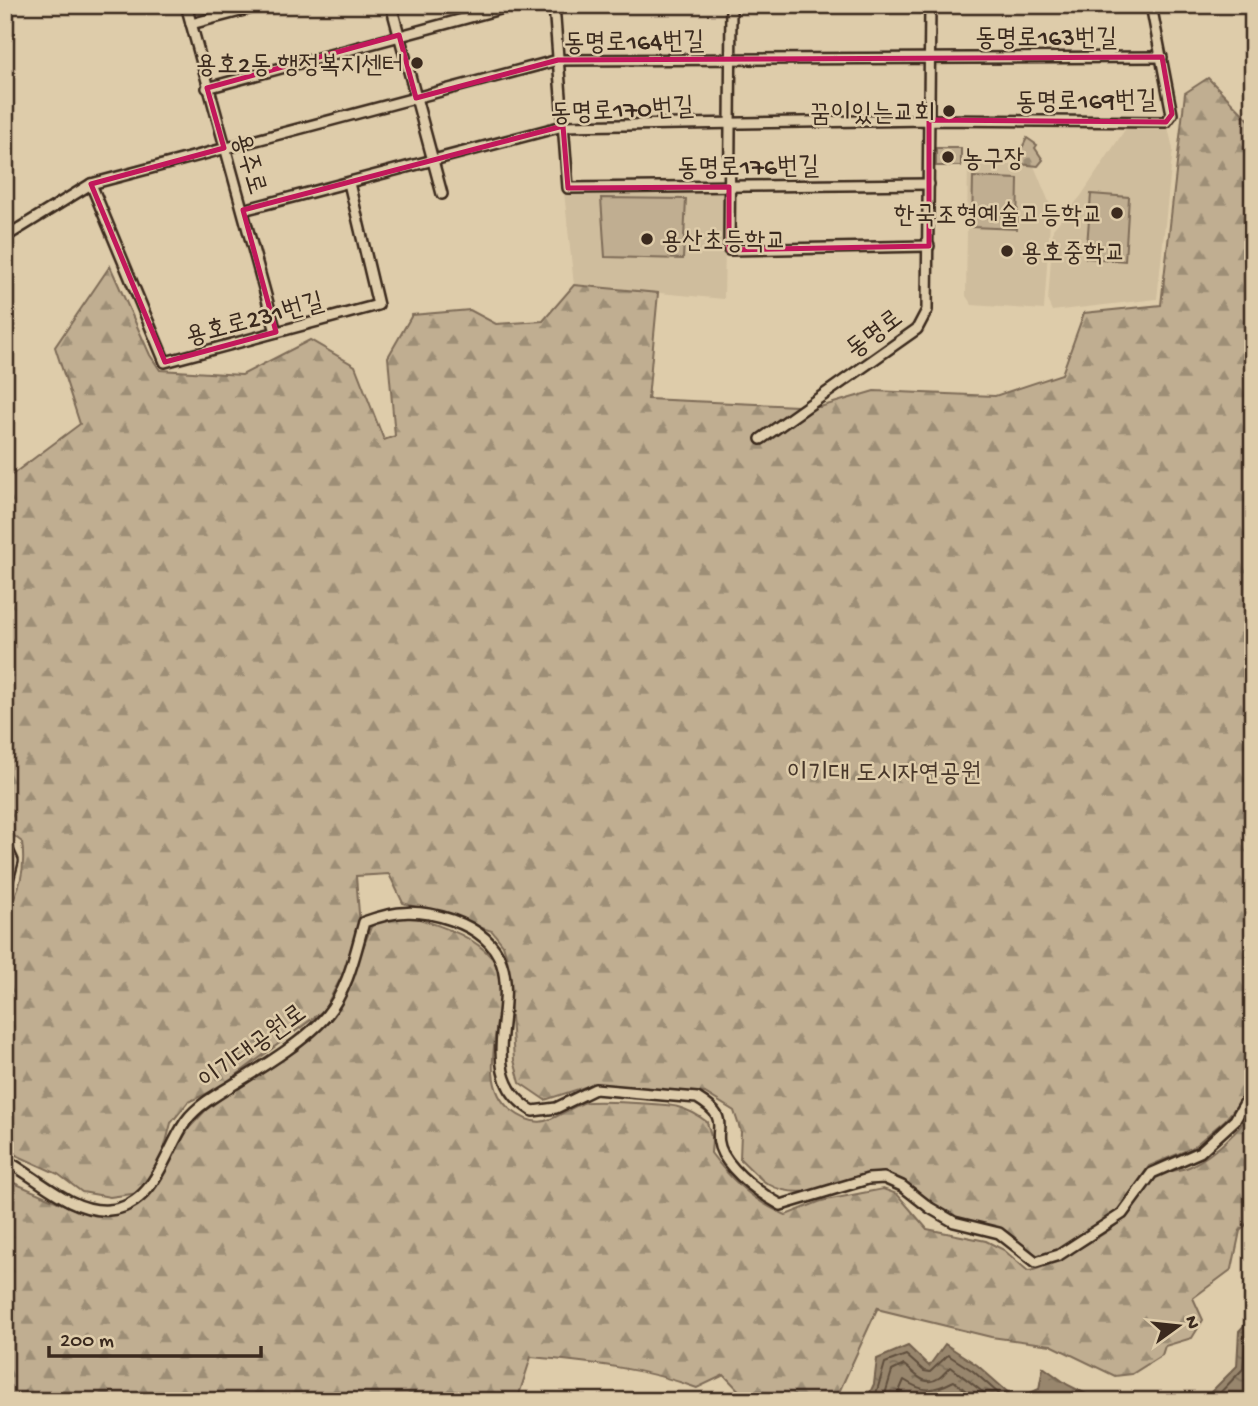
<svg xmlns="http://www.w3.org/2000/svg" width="1258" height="1406" font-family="'Gochi Hand','Poor Story',sans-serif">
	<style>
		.built { fill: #cfbd9d }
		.forest { fill: url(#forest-firs); stroke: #7e6c58; stroke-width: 2 }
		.cemetery { fill: url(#cemetery-stones); stroke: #7e6c58; stroke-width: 2 }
		.pitch { fill: #c0ae91; stroke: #7e6c58; stroke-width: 2 }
		.water { fill: url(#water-ripples); stroke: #73614d; stroke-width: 2 }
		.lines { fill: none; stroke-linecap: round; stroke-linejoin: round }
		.shore { stroke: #604f3e; stroke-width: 2 }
		.minor-casing { stroke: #3b2a1e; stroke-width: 14 }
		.minor { stroke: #deccaa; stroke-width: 9 }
		.marked { fill: none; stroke: #c2185b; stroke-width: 5; stroke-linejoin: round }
		.poi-dot { fill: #3b2a1e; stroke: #deccaa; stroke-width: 2.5 }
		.labels { text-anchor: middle; stroke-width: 5; stroke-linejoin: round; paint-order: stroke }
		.street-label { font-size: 26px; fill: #3b2a1e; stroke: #deccaa }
		.poi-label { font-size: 26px; fill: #3b2a1e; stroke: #deccaa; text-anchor: end }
		.park-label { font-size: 26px; fill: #48372a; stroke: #deccaa }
	</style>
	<defs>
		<pattern id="forest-firs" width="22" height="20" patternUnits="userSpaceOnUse" patternTransform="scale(1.75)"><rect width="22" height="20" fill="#c0ae91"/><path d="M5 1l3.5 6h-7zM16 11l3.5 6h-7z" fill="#9d8e76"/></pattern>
		<pattern id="cemetery-stones" width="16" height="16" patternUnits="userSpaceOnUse" patternTransform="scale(1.75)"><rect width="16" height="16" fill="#c0ae91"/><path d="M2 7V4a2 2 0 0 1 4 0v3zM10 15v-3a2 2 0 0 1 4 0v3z" fill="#9d8e76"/></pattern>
		<pattern id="water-ripples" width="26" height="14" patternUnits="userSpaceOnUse" patternTransform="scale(1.75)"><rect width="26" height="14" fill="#98866d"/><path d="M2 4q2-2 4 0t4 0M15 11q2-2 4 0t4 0" fill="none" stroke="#7d6e59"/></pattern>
	</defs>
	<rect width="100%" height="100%" fill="#deccaa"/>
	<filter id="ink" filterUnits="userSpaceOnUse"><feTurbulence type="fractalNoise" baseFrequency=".0143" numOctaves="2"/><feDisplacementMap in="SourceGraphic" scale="14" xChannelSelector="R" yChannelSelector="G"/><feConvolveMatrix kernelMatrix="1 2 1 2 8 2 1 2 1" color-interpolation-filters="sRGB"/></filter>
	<g filter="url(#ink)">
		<!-- built -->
		<g class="built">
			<polygon points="1128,125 1168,127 1173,149 1157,299 1052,311 1048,302 1053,229 1081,196"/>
			<polygon points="968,162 1034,166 1051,207 1044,310 972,305 966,296"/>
			<polygon points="726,190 724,299 574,285 564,192"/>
		</g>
		<!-- forest -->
		<g class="forest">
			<path d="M 1208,78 L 1253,124 L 1253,1073 L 1241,1101 L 1225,1120 L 1192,1148 L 1149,1166 L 1116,1214 L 1060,1252 L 1041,1257 L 1032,1255 L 994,1227 L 951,1218 L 880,1175 C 847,1182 800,1203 768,1184 C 758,1178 749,1167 740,1159 L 741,1132 L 734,1111 L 705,1093 L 594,1084 L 545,1100 L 520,1083 L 514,1060 L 507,958 L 503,945 L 492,931 L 403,903 L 389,874 L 356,876 L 360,926 L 346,968 L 324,1010 L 219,1088 L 188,1102 L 171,1123 L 163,1154 L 139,1193 L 110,1197 L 82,1192 L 58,1174 L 5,1150 L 5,914 C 20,891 26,870 22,842 L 5,829 L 5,480 L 80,424 L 55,347 L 110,266 L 150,355 L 160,370 L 242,375 L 310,340 L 355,366 L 384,440 L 395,436 L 388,357 L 412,315 L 470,310 L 496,324 L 543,321 L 574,285 L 658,293 L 648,399 L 820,407 L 874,391 L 995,396 L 1062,374 L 1084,313 L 1161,305 L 1185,93 Z"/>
			<path d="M 408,915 C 438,926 471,933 492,958 C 520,989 467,1076 511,1110 C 544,1135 554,1114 583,1103 C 592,1100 669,1104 678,1107 C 689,1110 698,1115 707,1122 L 712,1140 L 711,1153 C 730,1179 756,1203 786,1215 L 821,1201 L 883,1189 L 897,1194 L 927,1229 L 986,1241 L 1004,1250 L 1028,1271 C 1045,1270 1115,1230 1126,1216 C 1135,1204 1142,1185 1155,1177 C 1166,1169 1180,1172 1191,1166 C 1214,1154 1242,1130 1253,1107 L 1253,1217 L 1240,1231 L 1232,1269 L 1193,1298 L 1203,1320 L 1192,1338 L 1165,1346 L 1162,1355 L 1132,1374 L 1115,1376 L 1051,1345 L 991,1337 L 881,1310 L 878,1307 L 835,1401 L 749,1401 L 724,1375 L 697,1388 C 644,1368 588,1362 531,1357 L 517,1401 L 5,1401 L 5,1179 L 74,1209 L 114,1215 L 130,1210 L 143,1201 L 155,1186 L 189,1128 L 206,1110 L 314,1032 L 349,984 L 371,927 L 381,920 Z"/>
		</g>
		<!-- cemetery -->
		<polygon class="cemetery" points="1027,138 1037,145 1035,148 1043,160 1038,166 1019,164 1019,154"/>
		<!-- pitch -->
		<g class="pitch">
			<rect x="936" y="148" width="25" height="18"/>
			<polygon points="973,177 1018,179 1017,229 972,227"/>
			<polygon points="1091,194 1129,197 1125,261 1086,258"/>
			<polygon points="601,198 686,199 683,259 605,257"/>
		</g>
		<!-- water -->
		<g class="water">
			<polygon points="1253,1316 1253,1401 1202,1401 1237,1366 1239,1331"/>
			<polygon points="945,1344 977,1365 1011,1395 1026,1395 1039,1389 1043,1367 1068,1385 1100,1401 866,1401 874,1384 877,1359 908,1346 929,1366"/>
		</g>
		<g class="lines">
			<!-- shore -->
			<g class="shore">
				<polyline points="874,1401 885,1363 906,1355 924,1371 930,1372 948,1355 973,1371 1007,1401"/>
				<path d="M 883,1401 L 892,1371 L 904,1365 C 914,1372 924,1388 939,1378 C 944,1375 946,1370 951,1367 L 994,1401"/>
				<path d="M 895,1401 L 904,1380 C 924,1393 932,1392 954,1381 L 978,1401"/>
				<polyline points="1212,1401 1243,1369 1246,1335 1253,1326"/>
			</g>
			<!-- minor casing -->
			<g class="minor-casing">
				<g id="minor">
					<polyline points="186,5 276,332"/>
					<polyline points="391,5 442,194"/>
					<polyline points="554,5 568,188 929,184"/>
					<polyline points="731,5 729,250 929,246"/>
					<polyline points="191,24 263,5"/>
					<polyline points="207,88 515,5"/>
					<polyline points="91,184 165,362 378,305 349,183"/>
					<polyline points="243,210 563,126 929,120 1166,122 1172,114 1151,5"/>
					<polyline points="5,237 91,184 558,60 1162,57"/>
					<polyline points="761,439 917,329 927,310 930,5"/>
					<polyline points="5,844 13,861 5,891"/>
					<path d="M 5,1160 C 37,1177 71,1213 109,1210 C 155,1206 164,1153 186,1121 C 198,1104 223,1091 241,1080 C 267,1064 307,1039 326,1016 C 348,990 355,954 364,922 C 396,910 419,909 452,920 C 563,959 453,1065 533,1111 L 556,1108 L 595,1089 L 697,1098 C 735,1121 709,1128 723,1154 C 735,1175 761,1194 781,1205 L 868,1179 L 884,1178 L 902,1186 L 930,1208 L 954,1222 L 999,1233 L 1036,1262 L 1059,1255 L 1122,1214 L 1152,1173 L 1200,1152 L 1235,1120 L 1253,1089"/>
				</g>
			</g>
			<!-- minor -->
			<use href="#minor" class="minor"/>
		</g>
	</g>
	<!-- marked area -->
	<path class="marked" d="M 399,35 L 416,98 L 558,60 L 1162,57 L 1172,114 L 1166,122 L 929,120 L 929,246 L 729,250 L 729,187 L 568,188 L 563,126 L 243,210 L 276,332 L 165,362 L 91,184 L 224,148 L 207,88 Z"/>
	<!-- markers -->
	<g class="poi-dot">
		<circle cx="417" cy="63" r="7"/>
		<circle cx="949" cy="111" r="7"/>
		<circle cx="948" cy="157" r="7"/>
		<circle cx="1117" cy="213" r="7"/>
		<circle cx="647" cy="239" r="7"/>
		<circle cx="1007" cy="251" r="7"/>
	</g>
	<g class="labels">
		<!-- street labels -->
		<g class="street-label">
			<text x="1046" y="45">동명로163번길</text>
			<text transform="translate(634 40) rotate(-1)" y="9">동명로164번길</text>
			<text transform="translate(1086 99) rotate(-1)" y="9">동명로169번길</text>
			<text transform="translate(622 108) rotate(-3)" y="9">동명로170번길</text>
			<text transform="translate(251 163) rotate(73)" y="9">용주로</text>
			<text transform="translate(748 165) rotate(-1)" y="9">동명로176번길</text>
			<text transform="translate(254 317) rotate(-15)" y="9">용호로231번길</text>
			<text transform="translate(873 332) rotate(-37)" y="9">동명로</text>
			<text transform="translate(251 1045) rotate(-36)" y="9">이기대공원로</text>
		</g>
		<!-- poi labels -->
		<g class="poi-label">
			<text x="403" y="72">용호2동 행정복지센터</text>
			<text x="935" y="120">꿈이있는교회</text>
			<text x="962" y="166" text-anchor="start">농구장</text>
			<text x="1103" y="222">한국조형예술고등학교</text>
			<text x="661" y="248" text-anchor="start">용산초등학교</text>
			<text x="1021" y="260" text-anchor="start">용호중학교</text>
		</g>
		<!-- park labels -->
		<g class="park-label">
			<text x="884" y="780">이기대 도시자연공원</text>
		</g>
	</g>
	<!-- margin -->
	<rect width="1258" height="1406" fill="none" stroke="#deccaa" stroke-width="28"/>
	<rect x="14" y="14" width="1230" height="1378" fill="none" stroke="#3b2a1e" stroke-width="2.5" filter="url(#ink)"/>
	<!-- north arrow -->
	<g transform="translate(1178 1326) rotate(75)" stroke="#deccaa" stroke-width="5" paint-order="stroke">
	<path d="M0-5L12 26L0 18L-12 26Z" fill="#3b2a1e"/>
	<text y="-10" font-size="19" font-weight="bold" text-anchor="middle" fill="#3b2a1e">N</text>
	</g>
	<!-- scale -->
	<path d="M49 1346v10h212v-10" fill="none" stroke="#3b2a1e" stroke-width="3.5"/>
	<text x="60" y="1346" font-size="21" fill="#3b2a1e" stroke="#deccaa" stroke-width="5" paint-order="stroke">200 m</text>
</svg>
